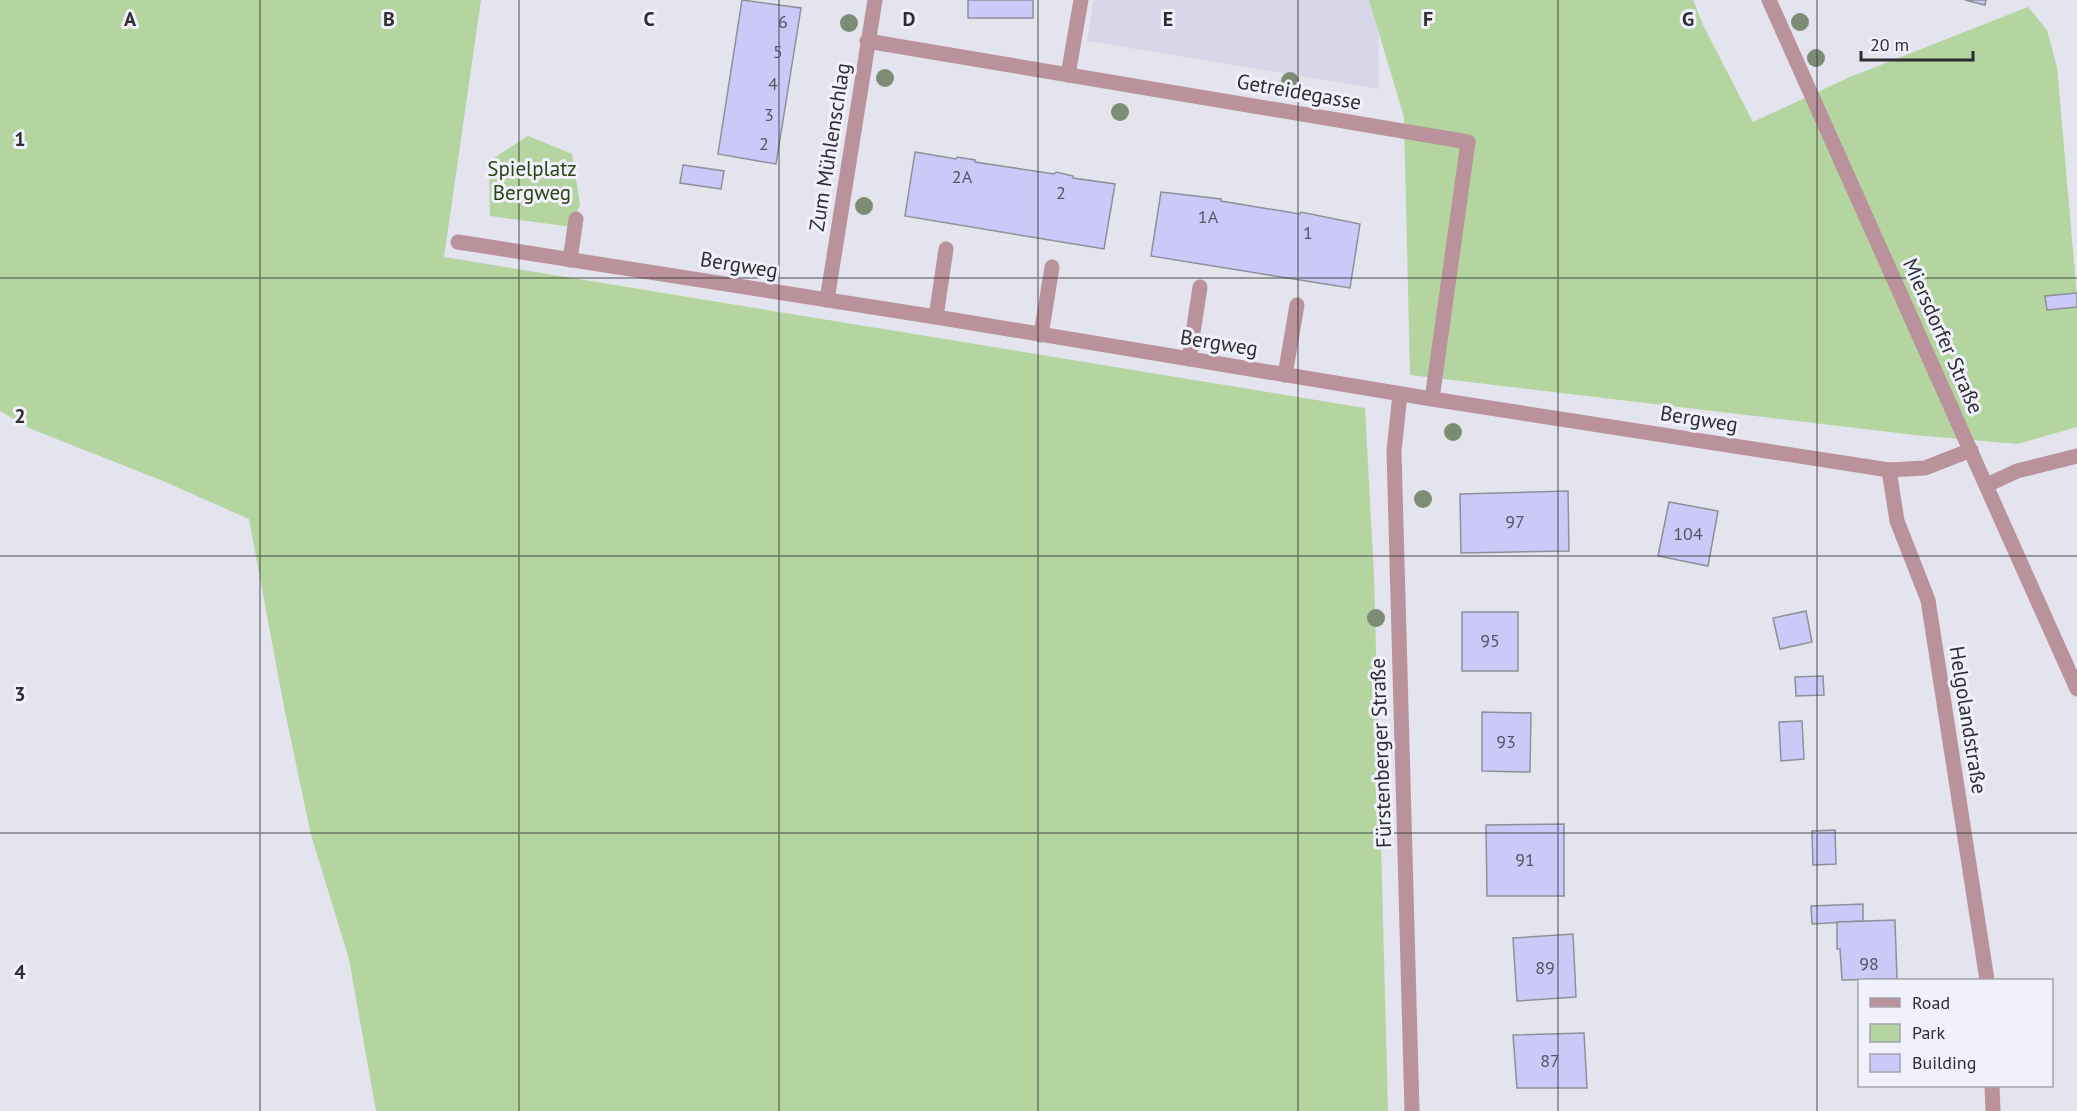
<svg xmlns="http://www.w3.org/2000/svg" width="2077" height="1111" font-family="'PT Sans',sans-serif">
	<style>
		.built { fill: #d8d7e9 }
		.green { fill: #b4d4a0 }
		.building { fill: #cac9f8; stroke: #8f8f99; stroke-width: 1.5 }
		.lines { fill: none; stroke-linecap: round; stroke-linejoin: round }
		.service { stroke: #ba929c; stroke-width: 15 }
		.minor { stroke: #ba929c; stroke-width: 15 }
		.tertiary { stroke: #ba929c; stroke-width: 15 }
		.tree { fill: #7d8c74 }
		.grid { fill: none; stroke: #2e2e32; stroke-width: 1.5; stroke-opacity: 0.55 }
		.labels { text-anchor: middle; stroke-width: 6; stroke-linejoin: round; paint-order: stroke }
		.number-label { font-size: 18px; fill: #555564 }
		.street-label { font-size: 21px; fill: #2e2e32; stroke: #f1f1fc }
		.park-label { font-size: 21px; fill: #284411; stroke: #f1f1fc }
		.grid-label { font-size: 20px; text-anchor: middle; font-weight: bold; fill: #2e2e32; stroke: #f1f1fc; stroke-width: 6; stroke-linejoin: round; paint-order: stroke }
	</style>
	<rect width="100%" height="100%" fill="#e4e4ee"/>
	<!-- built -->
	<polygon class="built" points="1094,0 1371,0 1379,25 1379,89 1087,41"/>
	<!-- green -->
	<g class="green">
		<polygon points="0,0 481,0 444,257 1365,408 1374,575 1388,1111 376,1111 349,959 311,835 284,707 249,519 163,481 31,429 0,411"/>
		<polygon points="1369,0 1693,0 1703,25 1753,122 1850,77 2028,7 2047,30 2057,67 2077,297 2077,427 2017,444 1915,435 1410,375 1404,117"/>
		<polygon points="528,136 572,154 580,204 573,227 490,216 489,161"/>
	</g>
	<!-- building -->
	<g class="building">
		<polygon points="742,0 801,8 776,164 718,154"/>
		<rect x="968" y="0" width="65" height="18"/>
		<polygon points="1965,0 1986,0 1985,5"/>
		<polygon points="915,152 956,159 957,157 975,160 975,162 1054,174 1056,172 1073,176 1073,178 1115,184 1104,249 905,216"/>
		<polygon points="683,165 724,171 721,189 680,183"/>
		<polygon points="1161,192 1221,199 1221,201 1300,214 1301,212 1360,224 1350,288 1151,256"/>
		<polygon points="2077,293 2077,307 2047,310 2045,296"/>
		<polygon points="1568,491 1569,551 1461,553 1460,494"/>
		<polygon points="1669,502 1718,511 1708,566 1658,556"/>
		<polygon points="1806,611 1812,642 1780,649 1773,618"/>
		<rect x="1462" y="612" width="56" height="59"/>
		<polygon points="1823,676 1824,695 1796,696 1795,677"/>
		<polygon points="1482,712 1531,713 1530,772 1482,771"/>
		<polygon points="1802,721 1804,759 1781,761 1779,722"/>
		<polygon points="1564,824 1564,896 1487,896 1486,825"/>
		<polygon points="1835,830 1836,864 1813,865 1812,831"/>
		<polygon points="1863,904 1863,921 1812,924 1811,906"/>
		<polygon points="1895,920 1897,979 1842,980 1840,949 1837,949 1837,922"/>
		<polygon points="1573,934 1576,997 1517,1001 1513,938"/>
		<polygon points="1584,1033 1587,1088 1517,1088 1513,1035"/>
	</g>
	<g class="lines">
		<!-- service -->
		<g class="service">
			<polyline points="570,260 576,219"/>
			<polyline points="936,317 946,249"/>
			<polyline points="1041,335 1052,267"/>
			<polyline points="1189,359 1200,287"/>
			<polyline points="1285,375 1297,305"/>
		</g>
		<!-- minor -->
		<g class="minor">
			<polyline points="867,41 1468,142 1432,399"/>
			<polyline points="1068,75 1081,0"/>
			<polyline points="458,242 936,317 1432,399 1889,470 1925,468 1971,450"/>
			<polyline points="827,300 875,0"/>
			<polyline points="1400,394 1394,451 1412,1111"/>
			<polyline points="1889,470 1897,521 1928,600 1987,980"/>
			<polyline points="1987,485 2017,471 2077,456"/>
			<polyline points="1992,1086 1993,1111"/>
		</g>
		<!-- tertiary -->
		<polyline class="tertiary" points="1769,0 2077,689"/>
	</g>
	<!-- trees -->
	<g class="tree">
		<circle cx="1800" cy="22" r="9"/>
		<circle cx="849" cy="23" r="9"/>
		<circle cx="1816" cy="58" r="9"/>
		<circle cx="885" cy="78" r="9"/>
		<circle cx="1290" cy="81" r="9"/>
		<circle cx="1120" cy="112" r="9"/>
		<circle cx="827" cy="168" r="9"/>
		<circle cx="864" cy="206" r="9"/>
		<circle cx="1453" cy="432" r="9"/>
		<circle cx="1423" cy="499" r="9"/>
		<circle cx="1376" cy="618" r="9"/>
	</g>
	<!-- grid -->
	<path class="grid" d="M 260,0 L 260,1111M 519,0 L 519,1111M 779,0 L 779,1111M 1038,0 L 1038,1111M 1298,0 L 1298,1111M 1558,0 L 1558,1111M 1817,0 L 1817,1111M 0,278 L 2077,278M 0,556 L 2077,556M 0,833 L 2077,833"/>
	<g class="labels">
		<!-- number labels -->
		<g class="number-label">
			<text x="783" y="28">6</text>
			<text x="778" y="58">5</text>
			<text x="773" y="90">4</text>
			<text x="769" y="121">3</text>
			<text x="764" y="150">2</text>
			<text x="962" y="183">2A</text>
			<text x="1061" y="199">2</text>
			<text x="1208" y="223">1A</text>
			<text x="1308" y="239">1</text>
			<text x="1515" y="528">97</text>
			<text x="1688" y="540">104</text>
			<text x="1490" y="647">95</text>
			<text x="1506" y="748">93</text>
			<text x="1525" y="866">91</text>
			<text x="1869" y="970">98</text>
			<text x="1545" y="974">89</text>
			<text x="1550" y="1067">87</text>
		</g>
		<!-- street labels -->
		<g class="street-label">
			<text transform="translate(1299 92) rotate(10)" y="7">Getreidegasse</text>
			<text transform="translate(830 147) rotate(-81)" y="7">Zum Mühlenschlag</text>
			<text transform="translate(739 265) rotate(9)" y="7">Bergweg</text>
			<text transform="translate(1943 336) rotate(66)" y="7">Miersdorfer Straße</text>
			<text transform="translate(1219 343) rotate(9)" y="7">Bergweg</text>
			<text transform="translate(1699 419) rotate(9)" y="7">Bergweg</text>
			<text transform="translate(1968 720) rotate(81)" y="7">Helgolandstraße</text>
			<text transform="translate(1381 753) rotate(-92)" y="7">Fürstenberger Straße</text>
		</g>
		<!-- park labels -->
		<g class="park-label">
			<text x="532" y="176">Spielplatz<tspan x="532" dy="24">Bergweg</tspan></text>
		</g>
	</g>
	<g class="grid-label">
		<text x="130" y="26">A</text>
		<text x="389" y="26">B</text>
		<text x="649" y="26">C</text>
		<text x="909" y="26">D</text>
		<text x="1168" y="26">E</text>
		<text x="1428" y="26">F</text>
		<text x="1688" y="26">G</text>
		<text x="20" y="146">1</text>
		<text x="20" y="423">2</text>
		<text x="20" y="701">3</text>
		<text x="20" y="979">4</text>
	</g>
	<!-- legend -->
	<rect x="1858" y="979" width="195" height="108" fill="#f1f1fc" stroke="#a3a3ab" stroke-width="1.5"/>
	<rect x="1870" y="998" width="30" height="9" fill="#ba929c" stroke="#a3a3ab" stroke-width="1.5"/>
	<text x="1912" y="1009" font-size="18" fill="#2e2e32">Road</text>
	<rect x="1870" y="1024" width="30" height="18" fill="#b4d4a0" stroke="#a3a3ab" stroke-width="1.5"/>
	<text x="1912" y="1039" font-size="18" fill="#2e2e32">Park</text>
	<rect x="1870" y="1054" width="30" height="18" fill="#cac9f8" stroke="#a3a3ab" stroke-width="1.5"/>
	<text x="1912" y="1069" font-size="18" fill="#2e2e32">Building</text>
	<!-- scale -->
	<path d="M1861 51v9h112v-9" fill="none" stroke="#2e2e32" stroke-width="3"/>
	<text x="1870" y="51" font-size="18" fill="#2e2e32" stroke="#f1f1fc" stroke-width="4.5" paint-order="stroke">20 m</text>
</svg>
